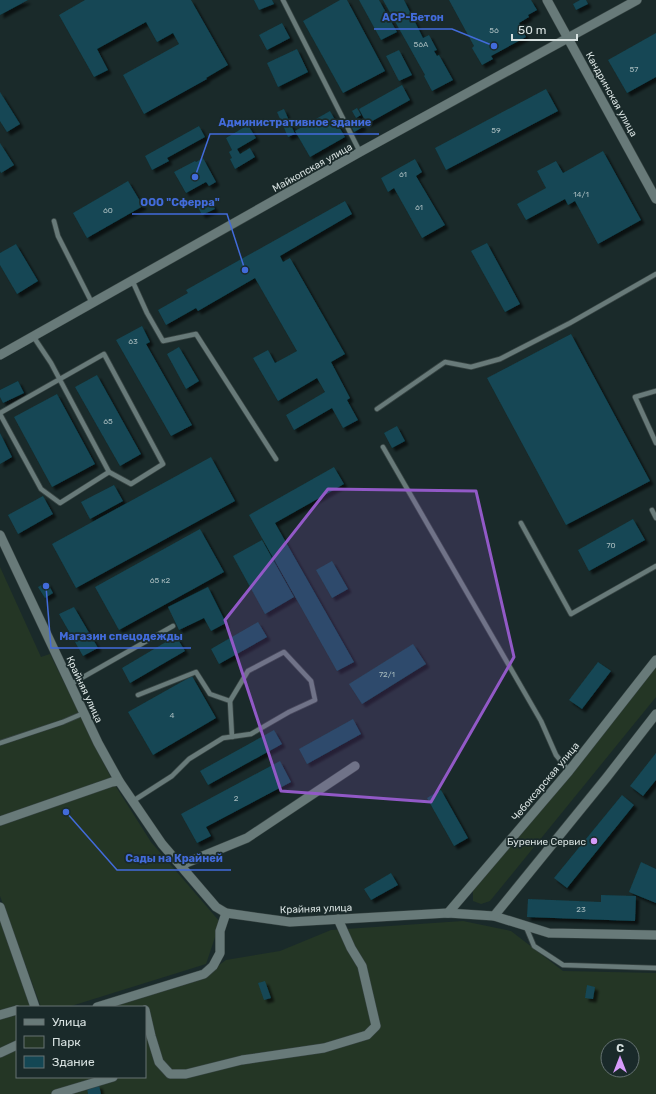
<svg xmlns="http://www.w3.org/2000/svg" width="656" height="1094" font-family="Rubik,sans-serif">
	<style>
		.green { fill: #243625; fill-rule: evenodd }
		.building { fill: #144754; filter: url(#shadow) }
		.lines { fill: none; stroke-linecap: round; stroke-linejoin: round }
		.lane-casing { stroke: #374443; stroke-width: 6 }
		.street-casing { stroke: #374443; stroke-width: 10 }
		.lane { stroke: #687a79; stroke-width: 4.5 }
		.street { stroke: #687a79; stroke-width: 9 }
		.marked { fill: #9259c7; fill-opacity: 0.2; stroke: #9259c7; stroke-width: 3; stroke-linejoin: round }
		.poi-dot { fill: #d69bfa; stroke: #1a2a2a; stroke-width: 1.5 }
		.labels { text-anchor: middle; stroke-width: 3.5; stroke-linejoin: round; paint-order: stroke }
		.number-label { font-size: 8px; fill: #a6babd }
		.street-label { font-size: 10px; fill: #d7e1e0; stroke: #1a2a2a }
		.poi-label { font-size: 10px; fill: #d7e1e0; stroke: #1a2a2a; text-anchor: end }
		.leader { fill: none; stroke: #426bda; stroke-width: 1.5 }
		.callout-dot { fill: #426bda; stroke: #1a2a2a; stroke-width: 1.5 }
		.callout-label { font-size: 11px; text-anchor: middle; font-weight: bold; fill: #426bda; stroke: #1a2a2a; stroke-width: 3.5; stroke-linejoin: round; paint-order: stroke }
	</style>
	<defs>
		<filter id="shadow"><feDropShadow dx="3.5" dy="3.5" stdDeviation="1" flood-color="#0009"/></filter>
	</defs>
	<rect width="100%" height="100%" fill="#1a2a2a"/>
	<!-- green -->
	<g class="green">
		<polygon points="0,567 41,657 50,654 113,782 151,842 220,922 206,964 68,1007 41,1007 0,896"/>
		<polygon points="656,664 656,697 490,901 481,904 473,901 473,889"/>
		<path d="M 0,913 L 37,1007 L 17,1007 L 17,1077 L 145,1077 L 145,1007 L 98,1007 L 201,978 L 226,960 L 280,951 L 331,930 L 463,921 L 511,931 L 563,971 L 656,973 L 656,1094 L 0,1094 ZM 608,1046 L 632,1046 L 632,1070 L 608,1070 Z"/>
	</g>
	<!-- building -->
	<g class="building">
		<polygon points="0,0 28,0 0,15"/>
		<polygon points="85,0 191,0 228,65 206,78 207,79 144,114 123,75 179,44 173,33 157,42 146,22 97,49 108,70 94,77 59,15"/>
		<polygon points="254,0 272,0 274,4 259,10"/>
		<polygon points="340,0 347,0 385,71 343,93 303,21"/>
		<polygon points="359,0 379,0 397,32 381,40"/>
		<polygon points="383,0 404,0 423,38 429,35 437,50 434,51 437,56 439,55 453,80 432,91 424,76 425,75"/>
		<polygon points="449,0 531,0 537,10 528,15 529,17 519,23 526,37 491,56 493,59 482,65 472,48 474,46"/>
		<polygon points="580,0 586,0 588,4 576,10 573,4"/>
		<polygon points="282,23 290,38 267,50 259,35"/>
		<polygon points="656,33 656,77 627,93 608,60"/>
		<polygon points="297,49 308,72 278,87 267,63"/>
		<polygon points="399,50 412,75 399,81 386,56"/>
		<polygon points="402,85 410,100 367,124 359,109"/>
		<polygon points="546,89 558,111 446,170 435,148"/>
		<polygon points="0,92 20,124 7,132 0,121"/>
		<polygon points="357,108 361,115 356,118 352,111"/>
		<polygon points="284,109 295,134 288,137 277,112"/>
		<polygon points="330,111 345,137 310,157 295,131"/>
		<polygon points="360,122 363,127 354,132 351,126"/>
		<polygon points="248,125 256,138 237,149 240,154 250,148 255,157 235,169 230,159 232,158 229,152 232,150 226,138"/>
		<polygon points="199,126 205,137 167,158 169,161 152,170 145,156"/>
		<polygon points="0,143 14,165 1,173 0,171"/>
		<polygon points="603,151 641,220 598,244 575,201 568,205 565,199 526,220 517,204 546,188 537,171 556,161 563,173"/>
		<polygon points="203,158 216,182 209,186 206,182 186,193 174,172 195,161 196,162"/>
		<polygon points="415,159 422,172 416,176 445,225 422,238 394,188 388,192 381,178"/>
		<polygon points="128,181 143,206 87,238 73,213"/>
		<polygon points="210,201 215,209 202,215 198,207"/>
		<polygon points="345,201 352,214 280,256 283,262 290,258 345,354 331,362 350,398 347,400 358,420 343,428 332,408 294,430 286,415 325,392 317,378 278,401 253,358 268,350 275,363 297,351 255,278 198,311 196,308 166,325 158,310 188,293 186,290"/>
		<polygon points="487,243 520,304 505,312 471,251"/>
		<polygon points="16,244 38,281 17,294 0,265 0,253"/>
		<polygon points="142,326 150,342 146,344 192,425 171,436 116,340"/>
		<polygon points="571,334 650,481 566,525 487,378"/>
		<polygon points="179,347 199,381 186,389 167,354"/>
		<polygon points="97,375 141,454 120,466 75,387"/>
		<polygon points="18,381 24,393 3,403 0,397 0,390"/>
		<polygon points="57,394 95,464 52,487 14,417"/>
		<polygon points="397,426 405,441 392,448 384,433"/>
		<polygon points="0,433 12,457 0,464"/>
		<polygon points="211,457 235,501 76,588 52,544"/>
		<polygon points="334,467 344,484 275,523 354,662 337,671 249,515"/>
		<polygon points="114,485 123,501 90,519 81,502"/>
		<polygon points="43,496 53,514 18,534 8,515"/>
		<polygon points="633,519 645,540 589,571 578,550"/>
		<polygon points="200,529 224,572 119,630 95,587"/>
		<polygon points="262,540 294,597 265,614 233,556"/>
		<polygon points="332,561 348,589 332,598 316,570"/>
		<polygon points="47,582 53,593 45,598 38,587"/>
		<polygon points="208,587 226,623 211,631 204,618 179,630 168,607"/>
		<polygon points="74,607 98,648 83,656 59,614"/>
		<polygon points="258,622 267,637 219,664 211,649"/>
		<polygon points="176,636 185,651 130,683 122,668"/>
		<polygon points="413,644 426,664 362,704 349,684"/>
		<polygon points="598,662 611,671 582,709 569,700"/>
		<polygon points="192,676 216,718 153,755 128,712"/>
		<polygon points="353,719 361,734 307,764 299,749"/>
		<polygon points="274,730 282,744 208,785 200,771"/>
		<polygon points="656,753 656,780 643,796 630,786"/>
		<polygon points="280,761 291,782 206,827 211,836 197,843 181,814"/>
		<polygon points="441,790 468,838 454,846 427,798"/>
		<polygon points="622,795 634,805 567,888 554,878"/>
		<polygon points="641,862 656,869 656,903 629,892"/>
		<polygon points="391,873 398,885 371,900 364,889"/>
		<polygon points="601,895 636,896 635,921 527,917 528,899 601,902"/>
		<polygon points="265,981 271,998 264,1000 258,983"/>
		<polygon points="587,985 595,987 593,999 585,998"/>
		<polygon points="99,1085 101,1094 88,1094 87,1088"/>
	</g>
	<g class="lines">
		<!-- lane casing -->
		<g class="lane-casing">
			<g id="lane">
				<polyline points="283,0 360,152"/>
				<polyline points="54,221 58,236 92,303"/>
				<polyline points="132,280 147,313 163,341 196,334 276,459"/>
				<polyline points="656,391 635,397 656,443"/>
				<polyline points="377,409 445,362 471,367 500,359 570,323 656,274"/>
				<polyline points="0,413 104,354 163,464 131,484 109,472 51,363 33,336"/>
				<polyline points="0,414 41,489 60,503 109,472"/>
				<polyline points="383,447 541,721 556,755 569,771"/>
				<polyline points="652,510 656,518"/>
				<polyline points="521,523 571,614 656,566"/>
				<polyline points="71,684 173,626"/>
				<polyline points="230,701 232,737"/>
				<polyline points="0,743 63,722 84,713"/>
				<polyline points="133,801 172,776 189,759 223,738 251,734 289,712 315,700 311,681 284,652 248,671 230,701 210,694 196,672 138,695"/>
				<polyline points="526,927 534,946 563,965 656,968"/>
			</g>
		</g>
		<!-- street casing -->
		<g class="street-casing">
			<g id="street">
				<polyline points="547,0 656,199"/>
				<polyline points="0,355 360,152 637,0"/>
				<polyline points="0,535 98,743 119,781 162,844 216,907 226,913 290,922 448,913 494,916 549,933 656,935"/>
				<polyline points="0,821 112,782 119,781"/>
				<polyline points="181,865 247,838 355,766"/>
				<polyline points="0,907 35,1007"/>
				<polyline points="448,913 569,771 656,660"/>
				<polyline points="494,916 607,777 656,714"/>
				<polyline points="97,1007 204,974 213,966 220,953 220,931 226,913"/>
				<polyline points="145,1010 151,1036 159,1062 170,1074 186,1074 242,1060 324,1048 367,1035 376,1026 362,966 351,948 338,919"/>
				<polyline points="0,1015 17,1010"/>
				<polyline points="0,1053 17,1045"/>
				<polyline points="56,1094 113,1077"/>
			</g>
		</g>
		<!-- lane -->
		<use href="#lane" class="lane"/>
		<!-- street -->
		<use href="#street" class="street"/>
	</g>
	<!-- marked area -->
	<path class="marked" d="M 328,489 L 476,491 L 514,657 L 431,802 L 281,791 L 225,620 Z"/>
	<!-- markers -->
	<circle class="poi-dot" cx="594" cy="841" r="4"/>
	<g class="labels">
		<!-- number labels -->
		<g class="number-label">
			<text x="494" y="33">56</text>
			<text x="421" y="47">56А</text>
			<text x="634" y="72">57</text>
			<text x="496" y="133">59</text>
			<text x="403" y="177">61</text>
			<text x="581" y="197">14/1</text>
			<text x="419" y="210">61</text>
			<text x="108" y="213">60</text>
			<text x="133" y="344">63</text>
			<text x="108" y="424">65</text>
			<text x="611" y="548">70</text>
			<text x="160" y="583">65 к2</text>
			<text x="387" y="677">72/1</text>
			<text x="172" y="718">4</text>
			<text x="236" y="801">2</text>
			<text x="581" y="912">23</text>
		</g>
		<!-- street labels -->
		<g class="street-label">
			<text transform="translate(612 94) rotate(61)" y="4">Кандринская улица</text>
			<text transform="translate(312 167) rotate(-29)" y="4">Майкопская улица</text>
			<text transform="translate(85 689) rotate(65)" y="4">Крайняя улица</text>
			<text transform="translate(545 781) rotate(-50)" y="4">Чебоксарская улица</text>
			<text transform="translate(316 908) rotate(-2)" y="4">Крайняя улица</text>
		</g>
		<!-- poi labels -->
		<g class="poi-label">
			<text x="586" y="845">Бурение Сервис</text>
		</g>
	</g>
	<!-- callouts -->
	<path class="leader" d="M494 46L452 29H374M195 177L210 134H379M245 270L227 214H132M46 586L51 648H191M66 812L117 870H231"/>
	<g class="callout-dot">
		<circle cx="494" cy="46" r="4"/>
		<circle cx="195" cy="177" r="4"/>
		<circle cx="245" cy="270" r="4"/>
		<circle cx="46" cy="586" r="4"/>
		<circle cx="66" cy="812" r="4"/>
	</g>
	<g class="callout-label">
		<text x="413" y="21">АСР-Бетон</text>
		<text x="295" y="126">Административное здание</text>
		<text x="180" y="206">ООО "Сферра"</text>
		<text x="121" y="640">Магазин спецодежды</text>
		<text x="174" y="862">Сады на Крайней</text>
	</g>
	<!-- legend -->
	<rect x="16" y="1006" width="130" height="72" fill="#1a2a2a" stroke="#667373"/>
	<rect x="24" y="1019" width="20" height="6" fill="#687a79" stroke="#667373"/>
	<text x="52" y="1026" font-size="12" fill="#d7e1e0">Улица</text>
	<rect x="24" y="1036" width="20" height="12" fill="#243625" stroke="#667373"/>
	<text x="52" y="1046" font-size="12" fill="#d7e1e0">Парк</text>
	<rect x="24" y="1056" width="20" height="12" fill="#144754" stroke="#667373"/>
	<text x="52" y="1066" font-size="12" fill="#d7e1e0">Здание</text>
	<!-- north arrow -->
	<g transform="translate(620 1058)"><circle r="19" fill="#1a2a2a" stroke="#667373"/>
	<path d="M0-3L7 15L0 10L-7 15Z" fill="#d69bfa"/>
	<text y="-6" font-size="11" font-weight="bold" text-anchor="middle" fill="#d7e1e0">С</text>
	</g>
	<!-- scale -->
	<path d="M512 34v6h65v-6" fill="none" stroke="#d7e1e0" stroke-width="2"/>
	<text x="518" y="34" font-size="12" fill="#d7e1e0" stroke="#1a2a2a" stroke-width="3" paint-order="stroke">50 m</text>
</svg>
